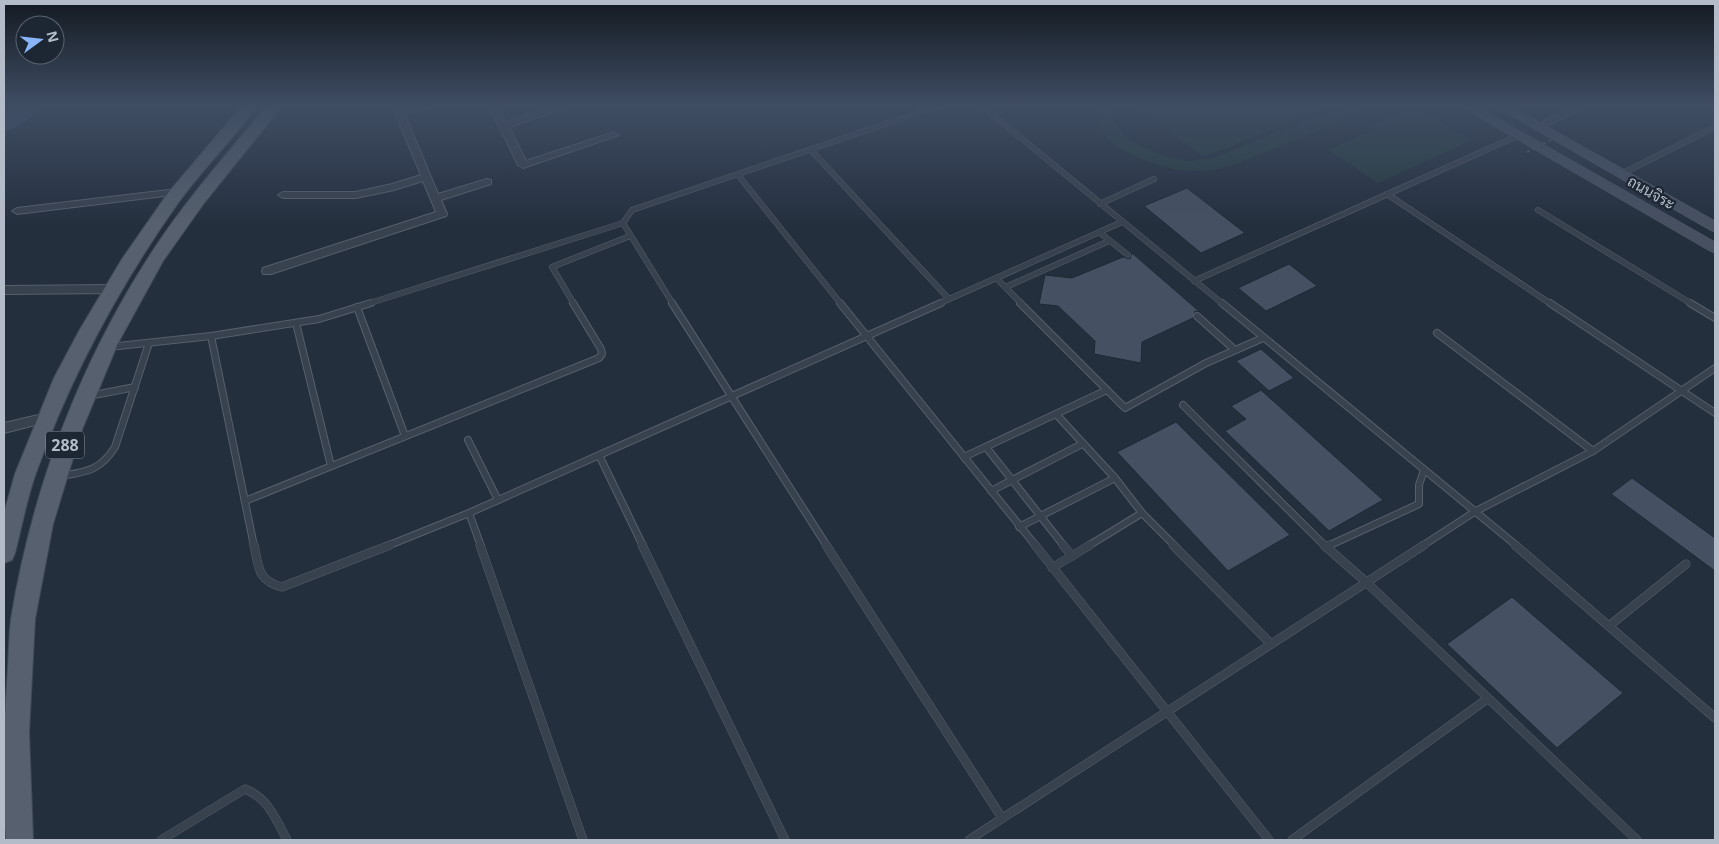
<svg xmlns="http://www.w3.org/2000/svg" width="1719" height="844" font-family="'Noto Sans',Sarabun,sans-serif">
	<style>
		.green { fill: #263c3f }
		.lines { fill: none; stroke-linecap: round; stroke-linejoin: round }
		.river { fill: #394c67; fill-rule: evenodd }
		.building { fill: #455162; stroke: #1f2835 }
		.lane-far2-casing { stroke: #565f6c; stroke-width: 6 }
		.lane-far1-casing { stroke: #565f6c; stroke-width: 8 }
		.lane-casing { stroke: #565f6c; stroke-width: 9 }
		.street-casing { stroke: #565f6c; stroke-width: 2 }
		.secondary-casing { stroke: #565f6c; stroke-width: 1 }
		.primary-casing { stroke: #414a57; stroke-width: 2 }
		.lane-far2 { stroke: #38414e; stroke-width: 5 }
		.lane-far1 { stroke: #38414e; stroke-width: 6 }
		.lane { stroke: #38414e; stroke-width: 8 }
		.street { fill: #38414e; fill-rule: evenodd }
		.secondary { fill: #465061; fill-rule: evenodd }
		.primary { fill: #56606e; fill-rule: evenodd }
		.path-bridge { stroke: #44595c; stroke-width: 2.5; stroke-dasharray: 3 3; stroke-linecap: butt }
		.labels { text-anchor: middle; stroke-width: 4.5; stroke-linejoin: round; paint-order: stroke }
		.far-street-label { font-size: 15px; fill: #b4bcc9; stroke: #1d2633 }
		.shield { fill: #1d2633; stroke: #878f9c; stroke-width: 1 }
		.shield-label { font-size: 16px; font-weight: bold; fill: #b4bcc9 }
	</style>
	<rect width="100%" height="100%" fill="#242f3e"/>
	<!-- green -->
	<g class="green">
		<path d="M 1096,106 L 1114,106 L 1113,111 L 1115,124 L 1128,140 L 1164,156 L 1189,161 L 1213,158 L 1342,106 L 1368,106 L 1361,114 C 1332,125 1303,137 1273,149 C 1247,159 1222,172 1194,171 C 1169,171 1143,161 1122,149 C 1106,140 1095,125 1096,106 Z"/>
		<polygon points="1136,106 1332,106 1204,157"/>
		<polygon points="1415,107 1472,140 1378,183 1328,150 1374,130 1369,126"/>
	</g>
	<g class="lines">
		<!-- river -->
		<path class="river" d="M 18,106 L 39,106 C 33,119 18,128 4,131 L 4,116 Z"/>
	</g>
	<!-- building -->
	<g class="building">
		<polygon points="1187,188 1245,233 1201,253 1144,206"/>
		<polygon points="1132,253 1200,312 1195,311 1193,318 1142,342 1141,363 1094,354 1095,341 1058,306 1039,304 1045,275 1072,278 1123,257 1130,259"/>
		<polygon points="1289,264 1317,286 1266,311 1238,288"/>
		<polygon points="1261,349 1294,378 1269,391 1236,361"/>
		<polygon points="1261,390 1383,500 1329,531 1225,431 1246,419 1231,406"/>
		<polygon points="1176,422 1290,535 1228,571 1117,452"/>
		<polygon points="1632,478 1715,538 1715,571 1611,494"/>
		<polygon points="1512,597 1623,693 1557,748 1447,644"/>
	</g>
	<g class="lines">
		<!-- lane-far2 casing -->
		<g class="lane-far2-casing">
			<g id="lane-far2">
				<polyline points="982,106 1223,304"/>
				<polyline points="811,150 949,299"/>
				<polyline points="1621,174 1715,127"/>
				<polyline points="738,175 841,304"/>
				<polyline points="1387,194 1551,304"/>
				<polyline points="1100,204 1154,179"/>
				<polyline points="1538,210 1692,304"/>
				<polyline points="1099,232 1128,255"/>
				<polyline points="996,278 1022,304"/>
				<polyline points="1194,281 1517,136"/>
				<polyline points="1006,287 1109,241"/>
				<polyline points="367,304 623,223"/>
				<polyline points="574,304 552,267 630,236"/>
				<polyline points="673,304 623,223 632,210 938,106"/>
				<polyline points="938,304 1122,222"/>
			</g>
		</g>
		<!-- lane-far1 casing -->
		<g class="lane-far1-casing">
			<g id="lane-far1">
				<polyline points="672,303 827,546"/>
				<polyline points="840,303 1036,546"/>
				<polyline points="1020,303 1125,408 1206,363 1263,338"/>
				<polyline points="1222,303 1517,546"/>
				<polyline points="1550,303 1715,413"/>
				<polyline points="1690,303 1715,318"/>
				<polyline points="357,307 405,436"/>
				<polyline points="1197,316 1235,350"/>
				<polyline points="296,323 331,466"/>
				<polyline points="1437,333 1593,451"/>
				<polyline points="211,336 254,546"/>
				<polyline points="109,347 211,336 319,319 371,303"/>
				<polyline points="89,396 135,387"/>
				<polyline points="1183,405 1325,546"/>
				<polyline points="1056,414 1115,478 1142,513 1175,546"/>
				<polyline points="468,440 498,500"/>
				<polyline points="986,447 1064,546"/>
				<polyline points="599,455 643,546"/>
				<polyline points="964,457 1107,390"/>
				<path d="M 60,476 C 86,472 100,471 115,447 L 149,343"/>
				<polyline points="991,491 1082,444"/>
				<polyline points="245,501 599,358 602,354 601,349 573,303"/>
				<polyline points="469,513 481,546"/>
				<polyline points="1019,527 1115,478"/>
				<polyline points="387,546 469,513 941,303"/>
				<polyline points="1088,546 1142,513"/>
				<polyline points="1328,546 1419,504 1419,485 1424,470"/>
				<polyline points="1422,546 1476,511 1593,451 1715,368"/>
			</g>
		</g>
		<!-- lane casing -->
		<g class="lane-casing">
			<g id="lane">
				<path d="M 254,545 C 259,568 257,580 282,587 L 390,545"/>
				<polyline points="480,545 583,840"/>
				<polyline points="642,545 785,840"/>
				<polyline points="826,545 1002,818"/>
				<polyline points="1035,545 1269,840"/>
				<polyline points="1063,545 1072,556"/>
				<polyline points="1173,545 1271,644"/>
				<polyline points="1324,545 1365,581 1637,840"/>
				<polyline points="1515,545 1715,718"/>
				<polyline points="1326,547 1330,545"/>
				<polyline points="1052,568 1090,545"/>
				<polyline points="1609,626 1686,564"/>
				<path d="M 161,840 L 245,789 C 268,798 276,819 287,840"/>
				<polyline points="969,840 1424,545"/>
				<polyline points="1292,840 1487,699"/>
			</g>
		</g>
		<!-- street casing -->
		<g class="street-casing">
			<g id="street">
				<polygon points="392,106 401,106 402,110 416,106 431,106 405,115 438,194 487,179 491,180 491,184 441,200 447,214 446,216 271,274 263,274 262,271 263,268 436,212 423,181 394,190 356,198 283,198 278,195 283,192 356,192 392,184 421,175"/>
				<polygon points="487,106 496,106 506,122 555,106 569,106 509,127 526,161 611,133 614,132 619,135 523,168 518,165 499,126"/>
				<polygon points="1575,106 1587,106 1540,129 1537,130 1532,127"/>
				<polygon points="177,189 182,192 181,194 17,214 12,211 17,208"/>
				<polygon points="113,285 119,289 113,293 4,294 4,286"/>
				<polygon points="47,413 51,415 53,418 51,421 4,433 4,423"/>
			</g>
		</g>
		<!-- secondary casing -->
		<g class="secondary-casing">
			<g id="secondary">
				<polygon points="1460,106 1476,106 1715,242 1715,253 1710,251"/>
				<polygon points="1495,106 1511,106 1715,221 1715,232 1710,230"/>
			</g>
		</g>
		<!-- primary casing -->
		<g class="primary-casing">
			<g id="primary">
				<path d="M 242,106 L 257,106 C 233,140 202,169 178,203 C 119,287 71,375 36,473 C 27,498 22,526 15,553 L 12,560 L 4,563 L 4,513 L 15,474 L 54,378 L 79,331 L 122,259 L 168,193 Z"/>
				<path d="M 267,106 L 282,106 L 204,203 L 163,261 L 118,343 L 81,432 L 53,524 L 35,619 L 29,732 L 33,840 L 6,840 C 1,783 4,724 8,667 C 9,651 9,635 11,619 C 32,490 79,365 150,255 C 184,202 226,155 267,106 Z"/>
			</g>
		</g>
		<!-- lane-far2 -->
		<use href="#lane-far2" class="lane-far2"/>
		<!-- lane-far1 -->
		<use href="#lane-far1" class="lane-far1"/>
		<!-- lane -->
		<use href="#lane" class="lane"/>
		<!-- street -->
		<use href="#street" class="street"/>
		<!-- secondary -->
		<use href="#secondary" class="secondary"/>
		<!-- primary -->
		<use href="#primary" class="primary"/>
		<!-- path-bridge -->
		<polyline class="path-bridge" points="1527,152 1561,135"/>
	</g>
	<!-- sky -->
	<linearGradient id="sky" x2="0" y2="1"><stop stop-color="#141a22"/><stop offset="0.47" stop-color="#3f4d63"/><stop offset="1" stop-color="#3f4d63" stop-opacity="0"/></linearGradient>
	<rect width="1719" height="225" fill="url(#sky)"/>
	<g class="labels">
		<!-- far-street labels -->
		<g class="far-street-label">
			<text transform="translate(1651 193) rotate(30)" y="5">ถนนจิระ</text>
		</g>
		<!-- shield labels -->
		<rect class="shield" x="46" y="431.5" width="38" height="27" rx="4"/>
		<g class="shield-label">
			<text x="65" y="451">288</text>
		</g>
	</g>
	<!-- border -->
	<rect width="1719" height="844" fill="none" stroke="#b4bcc9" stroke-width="10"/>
	<!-- north arrow -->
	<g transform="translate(40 40) rotate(75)"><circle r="24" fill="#1d2633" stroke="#59626f"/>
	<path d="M0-4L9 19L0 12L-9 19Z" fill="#8ab4f8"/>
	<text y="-8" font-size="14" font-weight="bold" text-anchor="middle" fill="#b4bcc9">N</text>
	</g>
</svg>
